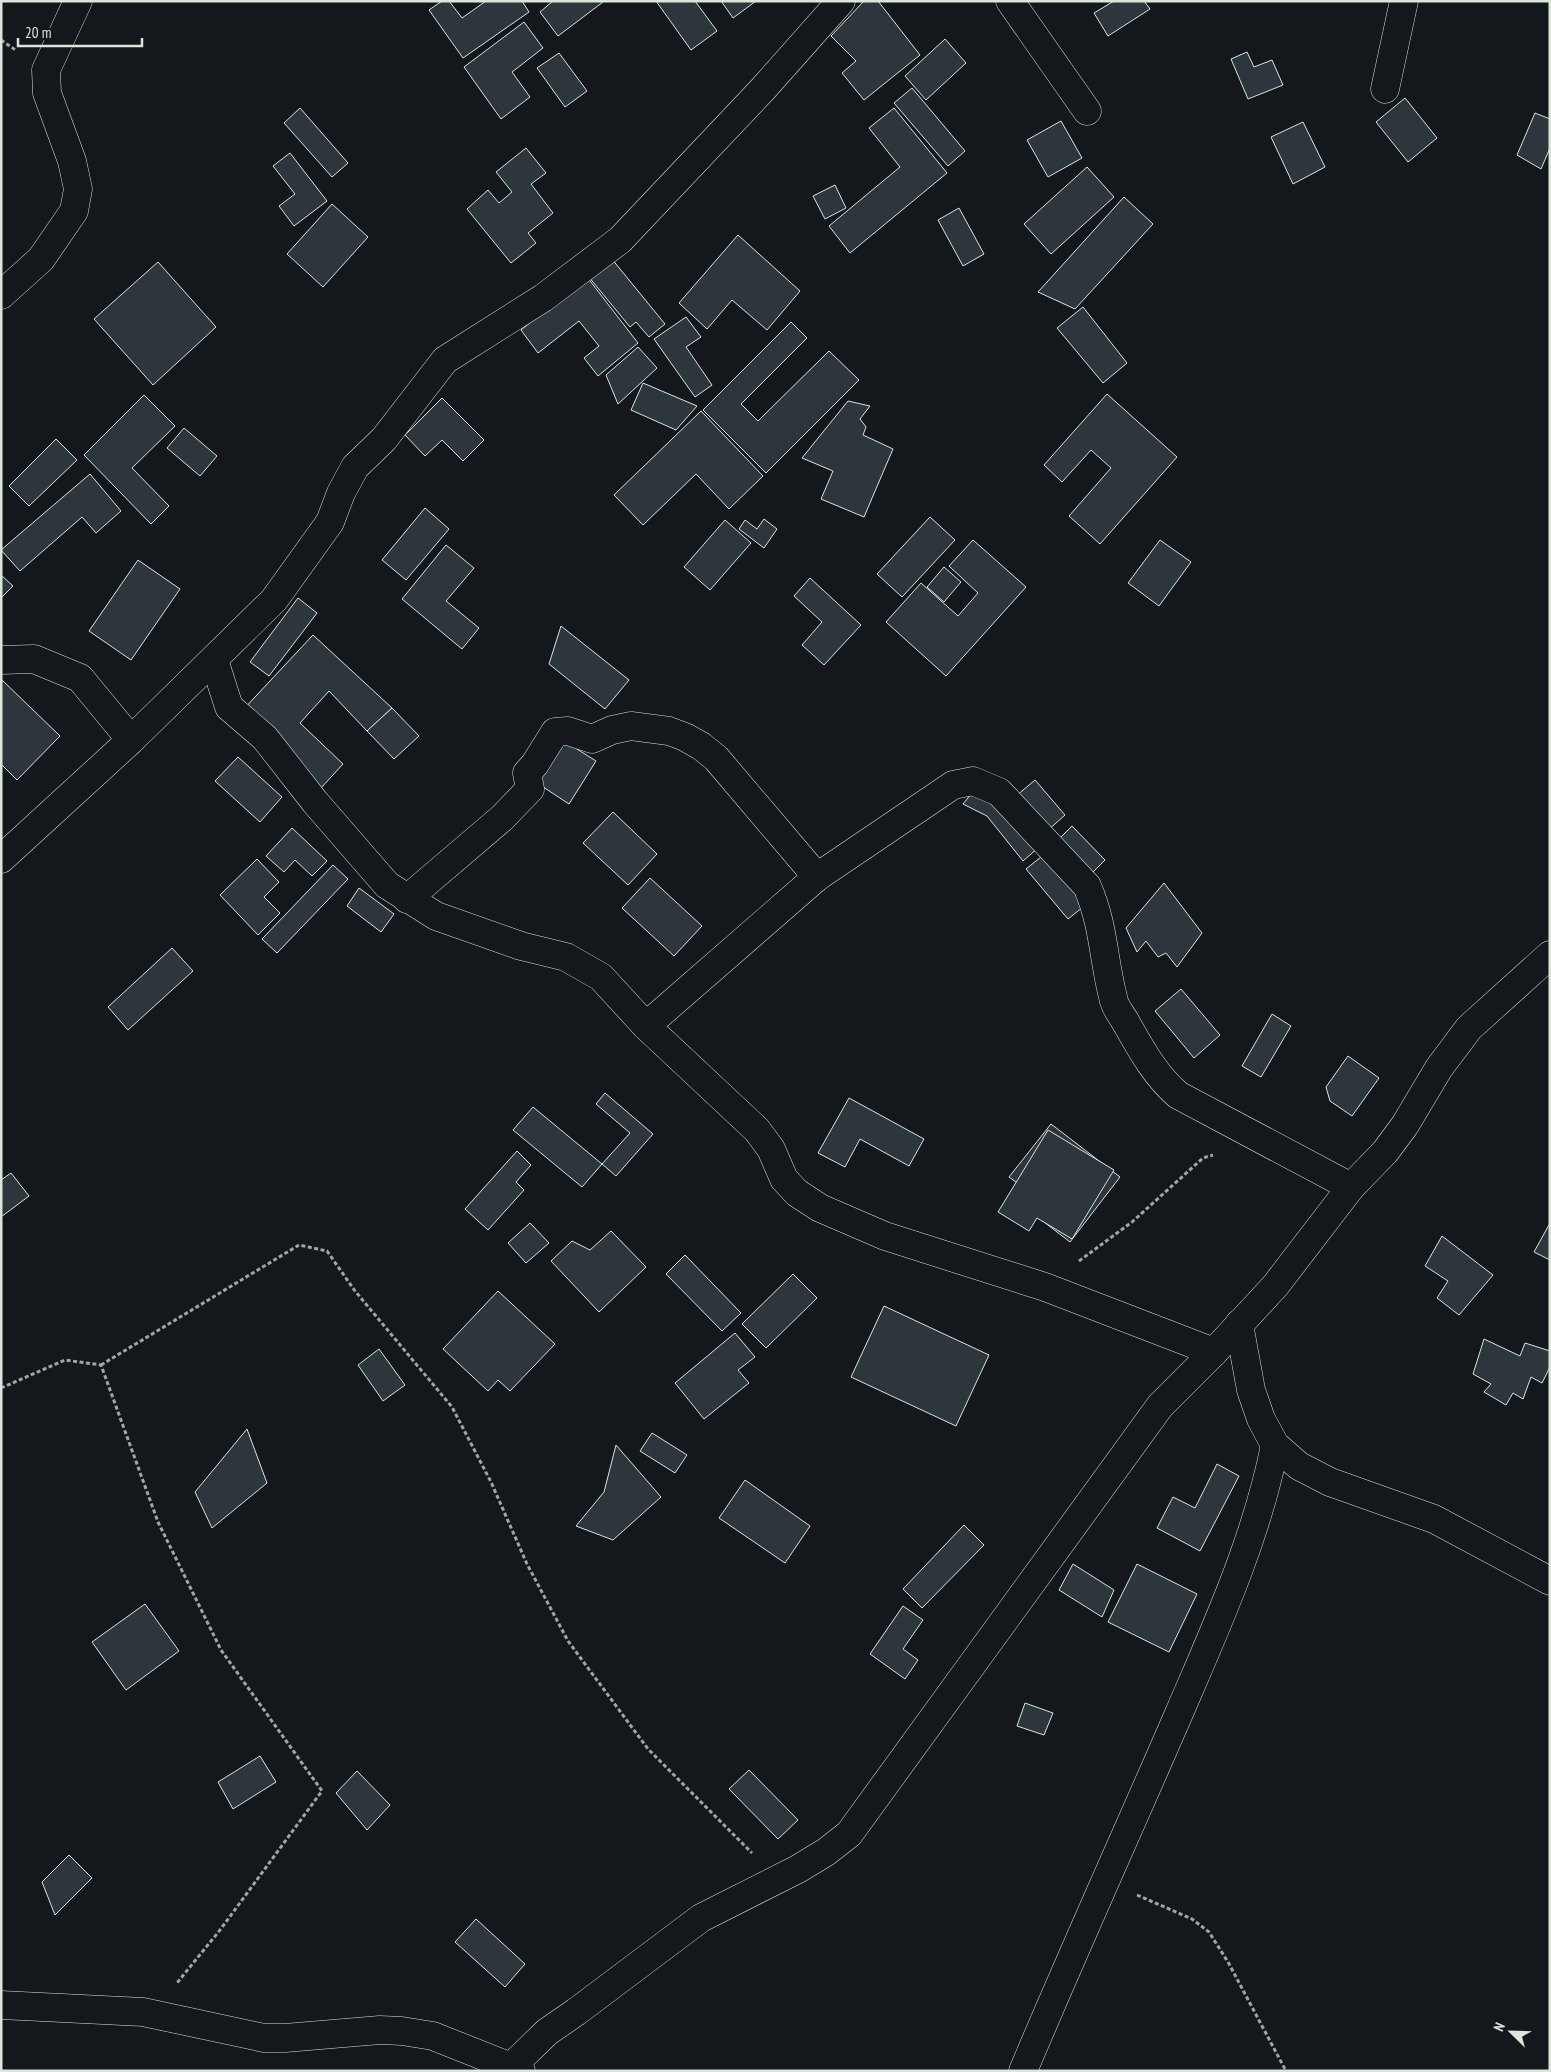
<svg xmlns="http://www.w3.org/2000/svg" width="1551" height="2072" font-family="'PT Sans Narrow',sans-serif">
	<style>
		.building { fill: #2c363c; stroke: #d8e6dc }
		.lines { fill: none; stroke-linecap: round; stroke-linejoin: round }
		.minor-casing { stroke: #d8e6dc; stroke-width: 29 }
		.path { stroke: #9da8a2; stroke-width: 3; stroke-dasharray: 4 2.5; stroke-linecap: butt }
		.minor { stroke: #14181c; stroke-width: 28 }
	</style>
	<rect width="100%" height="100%" fill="#14181c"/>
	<!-- building -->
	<g class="building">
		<polygon points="442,1 449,1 462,18 486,1 522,1 529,12 463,58 429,10"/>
		<polygon points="553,1 602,1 603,2 558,36 540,12"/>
		<polygon points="656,1 695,1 717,31 691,50"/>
		<polygon points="721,1 756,1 733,18"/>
		<polygon points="864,1 878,1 920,55 864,100 842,73 856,61 831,36"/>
		<polygon points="1114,1 1144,1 1150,9 1108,36 1094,13"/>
		<polygon points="524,22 543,48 512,72 530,97 501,119 464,67"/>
		<polygon points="945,39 966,63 926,100 905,76"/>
		<polygon points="1247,52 1254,67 1272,60 1283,85 1248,99 1231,59"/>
		<polygon points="559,53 587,91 565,107 537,68"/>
		<polygon points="912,88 965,151 948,166 894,103"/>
		<polygon points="1405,98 1437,138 1408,162 1376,122"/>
		<polygon points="300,108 348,163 332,177 284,123"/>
		<polygon points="894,108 947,173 850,253 829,226 900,167 869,128"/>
		<polygon points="1535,113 1550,119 1550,148 1541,169 1517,155"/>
		<polygon points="1061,121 1082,158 1048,177 1027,140"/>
		<polygon points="1303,122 1325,167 1293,184 1271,137"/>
		<polygon points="526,148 546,173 531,184 553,213 528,233 536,243 511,263 467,209 488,190 499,203 512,192 496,172"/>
		<polygon points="290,153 327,201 294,226 279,206 295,194 273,166"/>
		<polygon points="1087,167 1114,197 1051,254 1024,224"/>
		<polygon points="835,185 846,208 825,219 813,196"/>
		<polygon points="1124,197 1153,224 1075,309 1038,292"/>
		<polygon points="332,204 368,237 323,287 287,254"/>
		<polygon points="959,208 984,254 963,266 938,220"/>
		<polygon points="738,235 800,291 767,330 732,300 707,329 679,303"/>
		<polygon points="611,258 665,324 649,337 636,322 630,327 588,276"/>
		<polygon points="158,262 216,327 153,385 94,319"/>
		<polygon points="587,277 638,343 598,376 584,358 599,346 579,321 538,353 521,330"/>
		<polygon points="1083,307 1127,363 1103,383 1057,328"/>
		<polygon points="686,317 701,337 686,347 712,385 695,397 654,339"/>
		<polygon points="791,322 807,338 741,404 758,421 829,351 859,380 766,473 703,410"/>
		<polygon points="638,347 657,368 618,404 606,375"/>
		<polygon points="643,383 697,406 676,430 631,410"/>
		<polygon points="1107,394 1177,457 1100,544 1069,516 1111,468 1091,450 1062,482 1044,465"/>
		<polygon points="144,395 175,426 132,468 169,506 151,524 84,455"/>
		<polygon points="442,398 484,440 463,461 442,440 425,456 405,435"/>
		<polygon points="848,401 870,406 860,419 866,427 863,435 893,449 864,517 821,499 833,471 802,458"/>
		<polygon points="701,411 763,476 729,509 696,474 643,525 614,495"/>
		<polygon points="184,428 217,456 200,476 167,448"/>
		<polygon points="56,439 77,460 29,506 9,486"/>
		<polygon points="90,474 121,511 96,533 82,517 20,571 1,550"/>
		<polygon points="425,508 449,529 406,580 382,560"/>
		<polygon points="930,517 955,540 902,597 877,574"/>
		<polygon points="764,519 777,529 764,548 739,529 745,520 757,529"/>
		<polygon points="725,520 751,543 710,590 684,567"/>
		<polygon points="973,540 1026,587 946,676 886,622 921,583 958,616 978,593 949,566"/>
		<polygon points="1160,540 1191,562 1159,606 1128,583"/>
		<polygon points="446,545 474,568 446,601 479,628 462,649 402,599"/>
		<polygon points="138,560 180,589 131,660 89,631"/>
		<polygon points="944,567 961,582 944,602 927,587"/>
		<polygon points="1,575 13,586 1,598"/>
		<polygon points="810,578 861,625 824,665 802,645 822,622 794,596"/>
		<polygon points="298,598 317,613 269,676 250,662"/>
		<polygon points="561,626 629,680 605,709 549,664"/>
		<polygon points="313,635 392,708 367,731 329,691 300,723 343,764 321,788 241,712"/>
		<polygon points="1,679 60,736 17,780 1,764"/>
		<polygon points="392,708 419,736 394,759 367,731"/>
		<polygon points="558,737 596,761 569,804 531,779"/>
		<polygon points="238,757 282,797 260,822 215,781"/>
		<polygon points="1035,780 1065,815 1046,832 1016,796"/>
		<polygon points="976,788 1039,847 1023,861 987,816 963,804"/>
		<polygon points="613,812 657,854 628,885 583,843"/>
		<polygon points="1072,826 1105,860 1085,880 1052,846"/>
		<polygon points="292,828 327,861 312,876 295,860 284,872 266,856"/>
		<polygon points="1046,853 1088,903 1068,919 1026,869"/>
		<polygon points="257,859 279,882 264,897 280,913 258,935 220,895"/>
		<polygon points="333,865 348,879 277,953 262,939"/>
		<polygon points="650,878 702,926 674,956 622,908"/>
		<polygon points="1164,883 1202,933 1177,967 1166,953 1158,957 1146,941 1137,952 1126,928"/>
		<polygon points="359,888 394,914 381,932 347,906"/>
		<polygon points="172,948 193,971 128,1030 108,1007"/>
		<polygon points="1181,989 1220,1035 1194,1058 1155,1011"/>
		<polygon points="1272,1014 1291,1026 1261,1077 1242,1066"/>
		<polygon points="1348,1056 1379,1078 1352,1116 1330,1101 1326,1087"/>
		<polygon points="605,1093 653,1134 616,1176 602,1164 630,1133 596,1104"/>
		<polygon points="849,1098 924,1139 909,1166 860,1139 845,1167 818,1153"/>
		<polygon points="533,1107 602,1164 582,1187 513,1130"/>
		<polygon points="1051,1124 1120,1177 1070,1242 1018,1202 1027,1190 1009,1177"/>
		<polygon points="1048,1130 1114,1170 1072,1239 1037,1218 1029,1231 998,1212"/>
		<polygon points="517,1151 531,1165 516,1182 524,1190 488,1230 465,1209"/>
		<polygon points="11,1173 29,1196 1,1217 1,1180"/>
		<polygon points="530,1223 549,1243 526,1263 508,1243"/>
		<polygon points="1550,1223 1550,1260 1534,1252"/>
		<polygon points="611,1231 646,1267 599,1312 551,1261 572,1241 590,1250"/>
		<polygon points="1442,1236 1493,1275 1459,1315 1437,1298 1448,1281 1425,1266"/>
		<polygon points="685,1255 741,1313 722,1331 666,1274"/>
		<polygon points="793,1274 817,1298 766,1348 742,1324"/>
		<polygon points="498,1291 555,1344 510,1391 498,1380 488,1391 443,1349"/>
		<polygon points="884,1306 989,1355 956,1426 851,1377"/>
		<polygon points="735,1333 755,1357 738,1370 749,1383 704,1419 675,1383"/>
		<polygon points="1484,1339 1520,1356 1525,1343 1550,1351 1550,1367 1542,1383 1531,1377 1523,1399 1513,1393 1506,1405 1484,1392 1491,1384 1473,1374"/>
		<polygon points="379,1349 405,1385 383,1401 358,1365"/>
		<polygon points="247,1429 267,1483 212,1528 195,1492"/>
		<polygon points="652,1433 687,1455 675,1473 640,1451"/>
		<polygon points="616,1445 661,1497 613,1540 576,1526 604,1492"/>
		<polygon points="1217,1464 1239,1476 1200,1551 1157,1528 1173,1497 1195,1508"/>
		<polygon points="745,1480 810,1526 785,1563 719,1518"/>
		<polygon points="964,1525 984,1545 922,1608 903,1589"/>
		<polygon points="1073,1564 1114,1590 1102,1617 1059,1590"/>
		<polygon points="1137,1564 1197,1594 1169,1652 1108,1622"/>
		<polygon points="145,1604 179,1651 126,1690 92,1642"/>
		<polygon points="903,1606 923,1620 903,1649 918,1660 905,1679 870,1654"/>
		<polygon points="1025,1703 1053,1713 1044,1735 1017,1726"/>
		<polygon points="260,1756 276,1782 233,1809 218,1782"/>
		<polygon points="749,1770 798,1820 778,1839 729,1789"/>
		<polygon points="357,1771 390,1805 367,1830 336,1793"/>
		<polygon points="69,1855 92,1878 55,1915 42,1882"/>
		<polygon points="476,1919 525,1964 505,1987 455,1942"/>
	</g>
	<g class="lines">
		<!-- minor casing -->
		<g class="minor-casing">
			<g id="minor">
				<polyline points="1010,1 1087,111"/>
				<polyline points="1385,89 1404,1"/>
				<polyline points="1,295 41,259 74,211 78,189 72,161 47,93 46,70 78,1"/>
				<polyline points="1,660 34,659 80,678 131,740"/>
				<polyline points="214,660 229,707 265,738 315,802 387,885 436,916 521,946 566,957 601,977 646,1026 757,1130 771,1149 784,1179 797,1193 820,1208 885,1236 1045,1287 1214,1352"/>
				<polyline points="1,859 131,740 274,600 330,522 341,493 355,467 384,439 445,360 543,298 620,240 762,90 841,1"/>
				<polyline points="407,899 502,818 530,789 527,773 535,764 555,732 568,731 592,739 612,730 631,726 669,731 685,737 701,746 716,758 817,877"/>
				<path d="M 646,1026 L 817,877 L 953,785 L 973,781 L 999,792 L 1087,886 C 1104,925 1103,958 1113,997 C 1114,1006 1121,1014 1125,1021 C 1141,1049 1154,1074 1178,1095 L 1351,1187"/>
				<polyline points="1239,1324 1251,1390 1261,1419 1275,1445 1299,1466 1330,1482 1434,1519 1550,1581"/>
				<polyline points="1,2005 143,2012 264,2038 285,2038 380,2030 402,2031 433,2036 521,2071"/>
				<polyline points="512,2066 547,2032 576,2012 701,1918 798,1869 826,1852 849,1834 1160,1406 1214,1352 1275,1286 1351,1187 1385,1152 1405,1125 1439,1068 1469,1028 1550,955"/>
				<path d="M 1023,2071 C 1074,1950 1128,1831 1180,1711 C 1217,1625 1257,1537 1275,1445"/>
			</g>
		</g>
		<!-- path -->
		<g class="path">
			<polyline points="1,40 17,51"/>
			<polyline points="1079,1261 1132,1222 1203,1158 1213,1155"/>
			<polyline points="101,1365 299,1245 327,1251 355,1291 452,1407 491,1482 527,1564 568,1641 648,1749 752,1853"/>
			<polyline points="1,1388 65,1360 101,1365 158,1522 221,1650 322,1791 220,1930 177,1983"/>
			<polyline points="1137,1895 1192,1919 1209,1932 1228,1962 1286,2071"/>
		</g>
		<!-- minor -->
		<use href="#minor" class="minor"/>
	</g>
	<!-- border -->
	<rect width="1551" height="2072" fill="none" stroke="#d8e6dc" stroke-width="5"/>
	<!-- north arrow -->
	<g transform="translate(1511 2032) rotate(293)" stroke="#14181c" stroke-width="4" paint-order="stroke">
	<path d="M0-4L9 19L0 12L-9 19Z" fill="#d8e6dc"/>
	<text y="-8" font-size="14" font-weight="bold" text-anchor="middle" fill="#d8e6dc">N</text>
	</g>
	<!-- scale -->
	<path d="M18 38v8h124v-8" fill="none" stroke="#d8e6dc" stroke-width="2.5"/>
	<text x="25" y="38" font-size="15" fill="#d8e6dc" stroke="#14181c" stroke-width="4" paint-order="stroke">20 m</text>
</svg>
